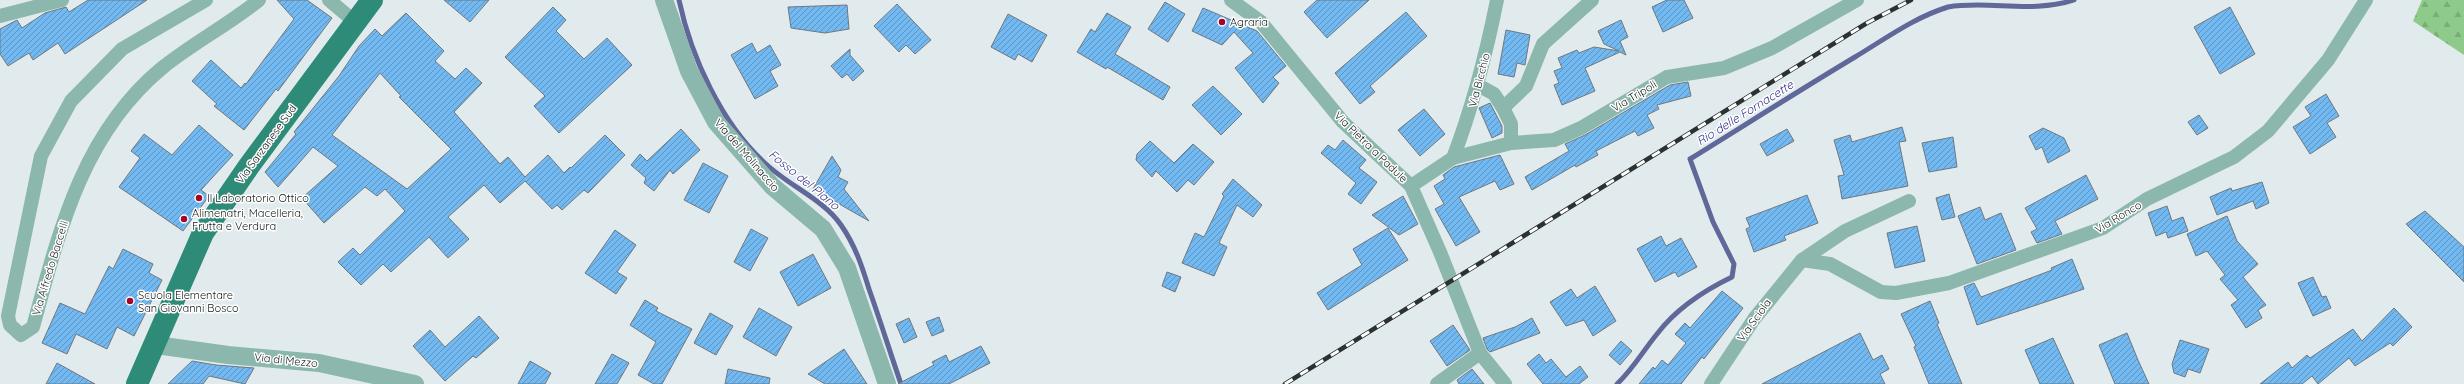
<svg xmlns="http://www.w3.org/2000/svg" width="2464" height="384" font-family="Quicksand,sans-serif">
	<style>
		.forest { fill: url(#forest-firs) }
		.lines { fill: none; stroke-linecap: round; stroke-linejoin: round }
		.stream { stroke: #606799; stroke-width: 5 }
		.building { fill: url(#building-hatch); stroke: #71777d; fill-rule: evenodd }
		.minor { stroke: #8cb7ac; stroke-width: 14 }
		.tertiary { stroke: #8cb7ac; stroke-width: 18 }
		.primary { stroke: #2d8b78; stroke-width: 22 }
		.rail-casing { stroke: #2c3131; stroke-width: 4.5 }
		.rail { stroke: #fff; stroke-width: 3; stroke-dasharray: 9; stroke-linecap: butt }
		.poi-dot { fill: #a30429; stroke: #fff; stroke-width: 1.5 }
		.labels { text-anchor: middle; stroke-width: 3; stroke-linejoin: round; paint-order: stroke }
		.poi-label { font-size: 11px; fill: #151919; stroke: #fff; text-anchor: start }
		.street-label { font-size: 11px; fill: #151919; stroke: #fff }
		.water-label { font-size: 12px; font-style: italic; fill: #353388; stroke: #fff }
	</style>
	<defs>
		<pattern id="forest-firs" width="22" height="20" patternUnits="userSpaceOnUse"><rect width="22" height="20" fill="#8eca8a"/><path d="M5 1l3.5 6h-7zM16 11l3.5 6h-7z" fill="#7aad76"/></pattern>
		<pattern id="building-hatch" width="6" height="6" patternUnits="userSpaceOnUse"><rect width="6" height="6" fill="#72b8f1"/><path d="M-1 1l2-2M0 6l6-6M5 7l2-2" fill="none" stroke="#5c95c2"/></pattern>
	</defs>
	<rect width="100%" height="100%" fill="#e1ebed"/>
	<!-- forest -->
	<polygon class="forest" points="2422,0 2464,0 2464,55 2413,21"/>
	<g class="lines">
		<!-- stream -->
		<g class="stream">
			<path d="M 679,0 C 691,57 722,125 766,164 C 789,186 823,199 841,225 C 855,245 862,266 869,289 C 880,320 890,352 901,384"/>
			<path d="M 1617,384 C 1633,369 1643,351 1657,334 C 1676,309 1705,290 1732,277 L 1734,264 L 1713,222 L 1690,159 C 1745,125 1800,90 1855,57 C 1885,39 1915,17 1948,7 C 1988,0 2032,14 2074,0"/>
		</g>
	</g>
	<!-- building -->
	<g class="building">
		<polygon points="88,0 147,0 65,54 58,43 33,60 29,53 8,66 0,54 0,29 17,20 22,28 45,13 66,7 69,12"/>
		<polygon points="277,0 307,0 332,18 278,91 276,89 244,130 214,106 217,104 192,81 211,60 241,88 245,83 246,84 294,19"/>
		<polygon points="444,0 489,0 470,22"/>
		<polygon points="1317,0 1369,0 1327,38 1304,12"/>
		<polygon points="1667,0 1684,0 1693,18 1663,32 1652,7"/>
		<polygon points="1165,2 1185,14 1168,42 1148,29"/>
		<polygon points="897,4 931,40 915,54 906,45 899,52 874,26"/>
		<polygon points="847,5 849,29 825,33 791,28 788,7"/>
		<polygon points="553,7 566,20 556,31 584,59 607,38 632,65 559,133 534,106 545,96 505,57"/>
		<polygon points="2230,7 2255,54 2220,74 2194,27"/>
		<polygon points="1203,8 1257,31 1286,66 1273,77 1279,83 1263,103 1235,68 1253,53 1234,32 1222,45 1192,31"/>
		<polygon points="1406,12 1427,36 1370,86 1375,92 1360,104 1335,73"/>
		<path d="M 406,13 L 444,51 L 435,61 L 455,79 L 466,68 L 482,83 L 454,112 L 500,164 L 508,157 L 525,177 L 548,155 L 564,173 L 570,167 L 571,168 L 605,135 L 625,155 L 588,193 L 584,190 L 562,210 L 557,205 L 552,209 L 525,181 L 500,203 L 484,185 L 448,217 L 469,239 L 448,258 L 429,237 L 391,272 L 383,264 L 361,285 L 338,262 L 353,248 L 360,255 L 405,211 L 385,189 L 377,196 L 365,187 L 324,223 L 302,198 L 338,166 L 313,147 L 278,187 L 265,172 L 296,134 L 294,132 L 339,76 L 359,46 L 375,29 L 382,36 ZM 380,73 L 401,96 L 399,97 L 451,149 L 407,189 L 332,135 Z"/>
		<polygon points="1107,13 1131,27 1115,54 1170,87 1163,100 1107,67 1106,69 1077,52 1091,29 1095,32"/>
		<polygon points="1008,14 1047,35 1032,62 1018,54 1015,60 991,47"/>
		<polygon points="1621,20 1628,37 1620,41 1626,55 1620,52 1585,68 1595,91 1562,105 1554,85 1559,83 1554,71 1562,68 1558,58 1577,50 1579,53 1594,47 1619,51 1604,44 1598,31"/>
		<polygon points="1506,30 1530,35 1525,65 1517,63 1514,77 1498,74"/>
		<polygon points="752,43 757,53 770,45 781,65 770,71 778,86 755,99 731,55"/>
		<polygon points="850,49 850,55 864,71 853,81 847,74 842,78 831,66"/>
		<polygon points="1688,82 1691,96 1657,105 1659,109 1647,115 1654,128 1638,136 1635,131 1596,151 1598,155 1576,167 1575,165 1532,190 1525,177 1569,151 1565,144 1585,135 1670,85"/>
		<polygon points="1213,86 1242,114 1221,135 1192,105"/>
		<polygon points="2326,94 2339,116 2327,123 2336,137 2310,154 2293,127 2311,116 2305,107"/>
		<polygon points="1490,103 1502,126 1502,133 1492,138 1479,108"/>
		<polygon points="1424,109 1445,134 1420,156 1398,130"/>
		<polygon points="2199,115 2208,128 2197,135 2188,122"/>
		<polygon points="199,125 233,155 201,190 209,196 183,231 119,187 140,158 131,151 144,134 172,155"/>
		<polygon points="1902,127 1906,141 1899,142 1908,186 1842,199 1838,176 1844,175 1834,140 1850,135 1852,142"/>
		<polygon points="2043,128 2064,138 2070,151 2048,163 2042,147 2036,150 2029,136"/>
		<polygon points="681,129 700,150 673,174 670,170 654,191 644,183 646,178 631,165 640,154 647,161"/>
		<polygon points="1787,129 1794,141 1767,156 1760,144"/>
		<polygon points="1953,137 1957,167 1929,172 1922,143"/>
		<polygon points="1343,140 1366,160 1359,168 1377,182 1361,204 1348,194 1356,183 1321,153 1328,145 1335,150"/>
		<polygon points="1150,141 1174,163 1193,144 1214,162 1194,185 1188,180 1177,192 1156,171 1152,177 1136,160 1137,154"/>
		<polygon points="1500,155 1514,184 1500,190 1495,181 1459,197 1480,232 1456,246 1435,209 1444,204 1434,186 1445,179 1443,175 1454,167"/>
		<polygon points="832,156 841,170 838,177 848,182 844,189 869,221 813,189"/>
		<polygon points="703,163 728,176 709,213 684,200"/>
		<polygon points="2086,175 2098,199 2055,221 2062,234 2037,243 2031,232 2037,229 2025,208"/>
		<polygon points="1233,179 1262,205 1253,217 1237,205 1219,243 1227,247 1214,276 1182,263 1195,233 1204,237 1224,196 1222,194"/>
		<polygon points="2262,182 2269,203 2256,209 2253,201 2217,215 2210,197 2231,188 2232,191"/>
		<polygon points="1949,194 1955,217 1942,220 1936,198"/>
		<polygon points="1807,195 1818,223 1784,236 1786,240 1754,252 1746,229 1750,227 1746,218"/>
		<polygon points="1403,196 1418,224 1399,235 1372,215"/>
		<polygon points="2167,206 2172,221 2183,217 2188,231 2168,238 2166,232 2156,236 2148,213"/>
		<polygon points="1980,207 1985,220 2001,213 2016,250 1977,264 1958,216"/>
		<polygon points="2425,211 2464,247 2464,282 2406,224"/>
		<polygon points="2227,216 2237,241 2258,264 2243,277 2266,305 2258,310 2262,318 2246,328 2231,305 2238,300 2220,279 2225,275 2207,251 2196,256 2187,234"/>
		<polygon points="1917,226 1925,261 1895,268 1887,233"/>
		<polygon points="1388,228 1408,260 1328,310 1317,293 1362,265 1353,249"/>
		<polygon points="751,229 768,238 750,271 734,262"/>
		<polygon points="615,230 636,245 617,272 627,278 616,294 585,273"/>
		<polygon points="1661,236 1666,246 1681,238 1697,267 1678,277 1675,272 1655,282 1637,249"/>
		<polygon points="123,249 153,264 149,273 162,280 134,336 117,327 107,349 76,334 67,354 42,343 60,303 85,314 109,266 113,269"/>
		<polygon points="813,254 831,288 798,306 780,272"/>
		<polygon points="2072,259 2084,289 1977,325 1964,287 1974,283 1981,297 2052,270 2051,268"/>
		<polygon points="1167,272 1181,277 1175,292 1162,286"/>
		<polygon points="2313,277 2322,297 2326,296 2331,308 2313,316 2298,283"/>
		<polygon points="1595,286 1616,321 1593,336 1584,320 1566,326 1550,302 1571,289 1577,298"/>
		<polygon points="1722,291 1743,308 1704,359 1702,357 1681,384 1639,384 1653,367 1655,369 1662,360 1668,365 1686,343 1675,334 1685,323 1690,328"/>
		<polygon points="645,300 658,308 656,311 692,329 662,384 654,384 638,375 656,342 630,325"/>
		<polygon points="1930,301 1939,323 1937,324 1962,384 1929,384 1914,347 1916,346 1901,314"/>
		<polygon points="759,308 792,327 776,356 743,337"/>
		<polygon points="2394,308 2412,327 2393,346 2390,343 2355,366 2349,358 2318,384 2312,376 2302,384 2260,384 2288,362 2292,368 2307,355 2310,358 2353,329 2362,341"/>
		<polygon points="710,313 733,326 716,355 694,343"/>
		<polygon points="479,316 499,338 476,358 473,356 445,381 413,346 430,330 445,347"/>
		<polygon points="939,317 944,331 932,336 926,322"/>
		<polygon points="909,318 917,337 904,343 896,324"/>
		<polygon points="1532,318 1540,333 1490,352 1487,349 1483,338 1515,327"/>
		<polygon points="1453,325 1470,350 1447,366 1430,341"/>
		<polygon points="1860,333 1873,360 1882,355 1889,369 1880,374 1885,384 1762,384"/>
		<polygon points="2127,333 2138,360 2149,384 2115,384 2099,345"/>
		<polygon points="2053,338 2074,384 2040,384 2025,350"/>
		<polygon points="2180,340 2209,349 2200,373 2188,369 2185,377 2174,373 2172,364"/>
		<polygon points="1621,341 1632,351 1620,365 1609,355"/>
		<polygon points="981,346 990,363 949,384 898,384 934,365 932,362 946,355 949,362"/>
		<polygon points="844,349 867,384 825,384 808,374"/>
		<polygon points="612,354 629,363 617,384 595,384"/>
		<polygon points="1539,354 1546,363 1551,359 1566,377 1580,366 1588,377 1579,384 1543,384 1527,364"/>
		<polygon points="192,361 216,365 254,368 245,384 209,376 203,384 168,384"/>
		<polygon points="530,361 551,373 545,384 518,384"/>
		<polygon points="57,363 95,384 46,384"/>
		<polygon points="728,369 770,378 769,384 725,384"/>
		<polygon points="1472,369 1484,384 1459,384 1457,380"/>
	</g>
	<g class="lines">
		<!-- minor -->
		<g class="minor">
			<path d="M 206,0 L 122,49 L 71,101 L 41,156 L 8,316 L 10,325 L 21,335 L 33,327 C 59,232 82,134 162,68 C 193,43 228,25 259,0"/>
			<polyline points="329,0 355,22"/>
			<polyline points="1231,0 1261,22 1343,122 1411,186 1440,252 1480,353 1505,384"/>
			<polyline points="0,16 62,0"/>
			<polyline points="1478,85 1494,94 1503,108"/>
			<polyline points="1511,143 1511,124 1503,108 1526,86 1543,44 1592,0"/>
			<path d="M 1453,158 C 1473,106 1486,55 1497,0"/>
			<polyline points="1411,186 1453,158 1511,143 1554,140 1581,128 1667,77 1724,68 1772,48 1857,0"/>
			<polyline points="1802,260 1830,264 1881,292 1896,293 1949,283 2103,228 2147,199 2234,157 2268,131 2328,60 2366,0"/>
			<polyline points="1437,384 1480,353"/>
			<polyline points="1711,384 1754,319 1802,260 1845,231 1909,201"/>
		</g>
		<!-- tertiary -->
		<g class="tertiary">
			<polyline points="664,0 689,71 716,122 772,186 823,229 847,268 887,384"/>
			<polyline points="156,345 228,355 319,363 415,384"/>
		</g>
		<!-- primary -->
		<polyline class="primary" points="137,384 203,233 249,166 372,0"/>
		<!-- rail casing -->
		<g class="rail-casing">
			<polyline id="rail" points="1285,384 1867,23 1911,0"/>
		</g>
		<!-- rail -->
		<use href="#rail" class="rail"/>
	</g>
	<!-- markers -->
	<g class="poi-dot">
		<circle cx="1222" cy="22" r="4"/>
		<circle cx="199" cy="198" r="4"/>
		<circle cx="184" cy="219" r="4"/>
		<circle cx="130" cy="301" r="4"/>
	</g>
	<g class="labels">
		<!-- poi labels -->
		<g class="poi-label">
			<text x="1230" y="26">Agraria</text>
			<text x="207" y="202">Il Laboratorio Ottico</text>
			<text x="192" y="217">Alimenatri, Macelleria,<tspan x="192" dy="13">Frutta e Verdura</tspan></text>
			<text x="138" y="299">Scuola Elementare<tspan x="138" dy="13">San Giovanni Bosco</tspan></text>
		</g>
		<!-- street labels -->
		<g class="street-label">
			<text transform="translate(1479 80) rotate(-75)" y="4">Via Bicchio</text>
			<text transform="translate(1634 96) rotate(-31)" y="4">Via Tripoli</text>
			<text transform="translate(266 144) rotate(-54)" y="4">Via Sarzanese Sud</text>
			<text transform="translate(1371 147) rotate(44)" y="4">Via Pietra a Padule</text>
			<text transform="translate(747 155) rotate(49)" y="4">Via del Molinaccio</text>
			<text transform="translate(2118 217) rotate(-31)" y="4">Via Ronco</text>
			<text transform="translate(50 268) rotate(-73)" y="4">Via Alfredo Baccelli</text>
			<text transform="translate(1754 320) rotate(-54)" y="4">Via Sciola</text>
			<text transform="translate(286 360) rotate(6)" y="4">Via di Mezzo</text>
		</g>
		<!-- water labels -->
		<g class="water-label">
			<text transform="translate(1745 113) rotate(-32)" y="4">Rio delle Fornacette</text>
			<text transform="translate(804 180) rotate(39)" y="4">Fosso del Piano</text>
		</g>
	</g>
</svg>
